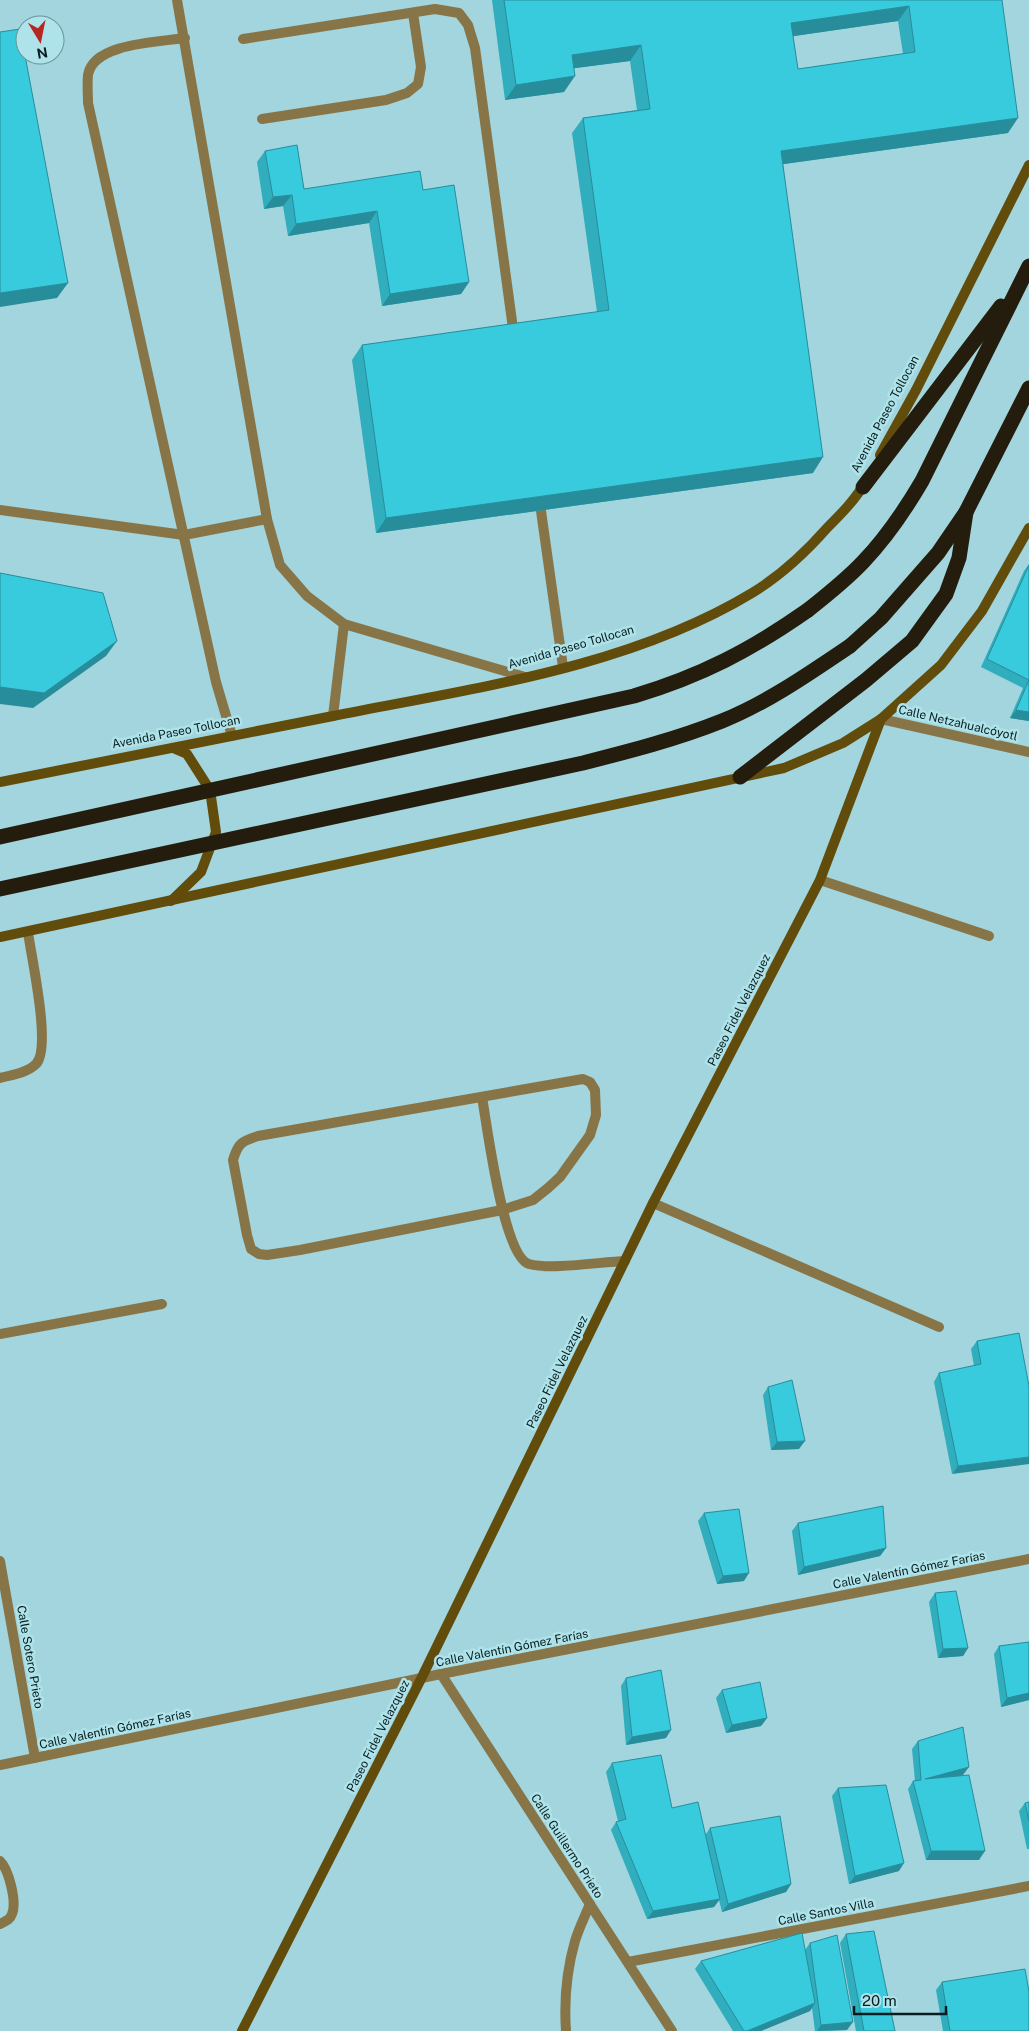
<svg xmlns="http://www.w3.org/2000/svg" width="1029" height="2031" font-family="'Public Sans',sans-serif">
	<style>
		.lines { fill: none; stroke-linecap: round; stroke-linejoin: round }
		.lane { stroke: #887547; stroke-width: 10 }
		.street { stroke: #887547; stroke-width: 10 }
		.secondary { stroke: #624c0c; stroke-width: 10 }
		.highway { stroke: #241d0d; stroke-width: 15 }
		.highway-bridge { stroke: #241d0d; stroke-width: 15 }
		.wall { fill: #30aebe; fill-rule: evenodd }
		.shaded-wall { fill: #278d9b }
		.building { fill: #38cadd; stroke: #278d9b; fill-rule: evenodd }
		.labels { text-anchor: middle; stroke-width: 5; stroke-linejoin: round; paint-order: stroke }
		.street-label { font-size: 12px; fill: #081c1f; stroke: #afe3ea }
	</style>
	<rect width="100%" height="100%" fill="#a2d5dd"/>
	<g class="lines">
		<!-- lane -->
		<g class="lane">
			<polyline points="177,0 267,519 280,565 307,596 344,624 525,677"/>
			<path d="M 185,38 C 159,42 93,43 88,75 C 87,84 88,94 88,103 L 216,682 L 232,736"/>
			<polyline points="243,39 435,9 459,13 468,25 475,48 514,336"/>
			<polyline points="262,119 386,100 407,93 418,84 421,67 413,13"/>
			<polyline points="0,510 184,535 267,519"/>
			<polyline points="541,511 563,667"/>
			<polyline points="333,716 344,624"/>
			<polyline points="820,880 989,936"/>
			<path d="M 0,1078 C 11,1075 27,1073 36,1064 C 52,1048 31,956 28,932"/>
			<path d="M 583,1079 L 590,1082 L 595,1090 L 596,1115 L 590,1135 L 560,1177 L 548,1188 L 533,1200 L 502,1210 L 300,1250 L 267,1255 L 259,1254 L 251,1249 L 247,1235 L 233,1160 C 238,1143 242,1141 258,1136 Z"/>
			<path d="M 482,1097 C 487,1125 503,1256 529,1264 C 551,1270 600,1262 625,1261"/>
			<polyline points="653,1203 939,1327"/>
			<polyline points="0,1334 162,1304"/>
			<path d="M 0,1861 C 9,1870 17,1902 12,1914 C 10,1920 6,1921 0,1924"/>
		</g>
		<!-- street -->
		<g class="street">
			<polyline points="881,719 1029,752"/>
			<polyline points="0,1561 35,1758"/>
			<polyline points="441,1674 672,2031"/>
			<polyline points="0,1765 441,1674 1029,1559"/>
			<polyline points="628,1962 1029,1886"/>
			<path d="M 566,2031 C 564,2002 567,1969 575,1941 C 579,1928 585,1916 590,1904"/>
		</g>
		<!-- secondary -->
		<g class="secondary">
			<polyline points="880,455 916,390 1029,165"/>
			<path d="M 0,782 C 111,760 222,738 333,716 C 473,688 628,668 752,593 C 780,576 805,553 827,528 C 841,514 856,499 866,481"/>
			<polyline points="171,901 201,872 216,832 210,790 187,754 173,748"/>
			<polyline points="0,937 784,768 843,743 881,719 941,665 982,611 1029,528"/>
			<polyline points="242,2031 421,1679 653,1203 820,880 881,719"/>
		</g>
		<!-- highway -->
		<g class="highway">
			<polyline points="863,487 1001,306"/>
			<path d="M 808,610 C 827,595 846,580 863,562 C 886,538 905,510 922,481 L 1029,266"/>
			<polyline points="850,646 881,618 938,553 966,512 1029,388"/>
			<polyline points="740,777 866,680 912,641 946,594 959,558 966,512"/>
		</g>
		<!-- highway-bridge -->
		<g class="highway-bridge">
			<path d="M 0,837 L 634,696 C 701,676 751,650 808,610"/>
			<path d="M 0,889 L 583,763 C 630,751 677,739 722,721 C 767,703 810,673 850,646"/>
		</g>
	</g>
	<!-- wall -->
	<g class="wall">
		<path d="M 492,0 L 1002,0 L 1008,133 L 783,164 L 813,473 L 376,533 L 352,360 L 362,345 L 597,312 L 572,133 L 583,118 L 637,110 L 630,61 L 574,68 L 564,92 L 505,100 ZM 898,21 L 903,54 L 798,69 L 793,36 Z"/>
		<polygon points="265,151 304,189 423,190 469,282 461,294 382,306 369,223 288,236 283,206 264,209 257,162"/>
		<polygon points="1029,564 1029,721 1010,718 1023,688 981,667 1024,571"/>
		<polygon points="977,1341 1029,1386 952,1474 934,1382 939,1373 974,1366 971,1349"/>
		<polygon points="768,1387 799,1449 771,1450 763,1395"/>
		<polygon points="704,1513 744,1581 717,1584 698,1521"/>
		<polygon points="798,1523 886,1548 880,1556 798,1575 792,1531"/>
		<polygon points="935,1593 968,1648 963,1656 938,1658 929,1602"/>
		<polygon points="1029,1642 1029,1700 1001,1707 994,1654 999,1646"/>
		<polygon points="626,1678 666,1738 626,1745 621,1686"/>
		<polygon points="722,1690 767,1718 761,1726 726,1733 716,1698"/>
		<polygon points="918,1741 963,1775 959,1776 979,1860 926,1860 908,1789 913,1781 915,1781 912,1749"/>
		<polygon points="612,1763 706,1834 710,1828 791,1884 786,1892 722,1912 719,1900 714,1907 647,1919 611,1830 616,1822 618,1821 606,1772"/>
		<polygon points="838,1788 899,1871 849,1884 832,1796"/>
		<polygon points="1029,1802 1029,1849 1027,1849 1019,1811 1025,1803"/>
		<polygon points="846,1934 895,2031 856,2031 840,1943"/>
		<polygon points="810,1943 847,2030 815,2031 812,2008 810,2011 761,2031 733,2031 695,1969 701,1961 805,1950"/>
		<polygon points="942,1982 1029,2031 943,2031 936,1990"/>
	</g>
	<!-- shaded-wall -->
	<g class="shaded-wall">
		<polygon points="909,6 898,21 781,38 791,23"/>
		<polygon points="641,45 630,61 561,70 572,55"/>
		<polygon points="575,76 564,92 505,100 516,85"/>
		<polygon points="1018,118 1008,133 770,166 781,151"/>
		<polygon points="292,195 283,206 264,209 273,197"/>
		<polygon points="377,211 369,223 288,236 296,224"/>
		<polygon points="469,282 461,294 382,306 390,294"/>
		<polygon points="68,283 57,298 0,307 0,293"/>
		<polygon points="823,457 813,473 376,533 386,518"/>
		<polygon points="117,641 106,656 33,708 0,704 0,687"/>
		<polygon points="1016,710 1029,712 1029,721 1010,718"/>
		<polygon points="805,1441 799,1449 771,1450 777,1442"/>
		<polygon points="1029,1457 1029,1464 952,1474 958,1466"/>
		<polygon points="886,1548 880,1556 798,1575 804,1567"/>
		<polygon points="749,1573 744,1581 717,1584 723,1576"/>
		<polygon points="968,1648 963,1656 938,1658 943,1649"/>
		<polygon points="1029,1693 1029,1700 1001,1707 1007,1698"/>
		<polygon points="767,1718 761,1726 726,1733 732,1725"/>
		<polygon points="671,1730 666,1738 626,1745 632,1737"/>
		<polygon points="969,1767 963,1775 919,1788 925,1779"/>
		<polygon points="931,1851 985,1851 979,1860 926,1860"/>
		<polygon points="904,1863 899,1871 849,1884 855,1876"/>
		<polygon points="791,1884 786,1892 722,1912 728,1904"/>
		<polygon points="720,1899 714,1907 647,1919 653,1911"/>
		<polygon points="815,2003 810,2011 761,2031 747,2031"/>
		<polygon points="853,2022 847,2030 817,2031 821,2025"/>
	</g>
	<!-- building -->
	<g class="building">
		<path d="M 504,0 L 1002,0 L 1018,118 L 781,151 L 823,457 L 386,518 L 362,345 L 609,310 L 583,118 L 650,109 L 641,45 L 572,55 L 575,76 L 516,85 ZM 909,6 L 915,52 L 798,69 L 791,23 Z"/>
		<polygon points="20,29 68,283 0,293 0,32"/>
		<polygon points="297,145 304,189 420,171 423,190 454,185 469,282 390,294 377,211 296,224 292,195 273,197 265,151"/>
		<polygon points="1029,565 1029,712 1016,710 1029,680 987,659"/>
		<polygon points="0,573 103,593 117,641 44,693 0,687"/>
		<polygon points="1019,1333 1029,1386 1029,1457 958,1466 939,1373 981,1364 977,1341"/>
		<polygon points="792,1380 805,1441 777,1442 768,1387"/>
		<polygon points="883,1506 886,1548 804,1567 798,1523"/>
		<polygon points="739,1509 749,1573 723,1576 704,1513"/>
		<polygon points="956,1591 968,1648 943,1649 935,1593"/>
		<polygon points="1029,1642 1029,1693 1007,1698 999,1646"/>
		<polygon points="661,1670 671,1730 632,1737 626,1678"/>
		<polygon points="760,1682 767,1718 732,1725 722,1690"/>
		<polygon points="963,1727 969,1767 925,1779 969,1775 985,1851 931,1851 913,1781 921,1780 918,1741"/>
		<polygon points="661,1755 672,1808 698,1802 720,1899 653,1911 616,1822 626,1819 612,1763"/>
		<polygon points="886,1785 904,1863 855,1876 838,1788"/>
		<polygon points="1029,1802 1029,1821 1025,1803"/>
		<polygon points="780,1816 791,1884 728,1904 710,1828"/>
		<polygon points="874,1931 895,2031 864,2031 846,1934"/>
		<polygon points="802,1933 815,2003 747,2031 744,2031 701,1961"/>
		<polygon points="837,1935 853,2022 821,2025 810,1943"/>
		<polygon points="1025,1969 1029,1992 1029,2031 950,2031 942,1982"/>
	</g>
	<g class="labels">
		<!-- street labels -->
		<g class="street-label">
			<text transform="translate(885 414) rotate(-62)" y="4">Avenida Paseo Tollocan</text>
			<text transform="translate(571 647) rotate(-16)" y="4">Avenida Paseo Tollocan</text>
			<text transform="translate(958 723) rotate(13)" y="4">Calle Netzahualcóyotl</text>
			<text transform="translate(176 732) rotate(-11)" y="4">Avenida Paseo Tollocan</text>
			<text transform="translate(739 1010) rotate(-63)" y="4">Paseo Fidel Velazquez</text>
			<text transform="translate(557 1372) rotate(-64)" y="4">Paseo Fidel Velazquez</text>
			<text transform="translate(909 1570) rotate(-11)" y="4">Calle Valentín Gómez Farías</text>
			<text transform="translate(512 1648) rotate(-11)" y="4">Calle Valentín Gómez Farías</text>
			<text transform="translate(30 1657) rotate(80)" y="4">Calle Sotero Prieto</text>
			<text transform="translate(115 1729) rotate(-12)" y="4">Calle Valentín Gómez Farías</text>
			<text transform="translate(378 1736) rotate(-63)" y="4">Paseo Fidel Velazquez</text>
			<text transform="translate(567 1846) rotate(57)" y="4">Calle Guillermo Prieto</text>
			<text transform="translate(826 1912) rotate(-11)" y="4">Calle Santos Villa</text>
		</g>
	</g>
	<!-- north arrow -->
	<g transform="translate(40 40) rotate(170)"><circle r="24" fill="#afe3ea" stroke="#6c9399"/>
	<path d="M0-4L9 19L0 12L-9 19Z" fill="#b62722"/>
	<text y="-8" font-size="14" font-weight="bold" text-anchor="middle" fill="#081c1f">N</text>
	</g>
	<!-- scale -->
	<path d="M854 2006v8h92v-8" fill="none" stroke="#081c1f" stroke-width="2.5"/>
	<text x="862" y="2006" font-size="15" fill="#081c1f" stroke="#afe3ea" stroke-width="4" paint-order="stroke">20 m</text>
</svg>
